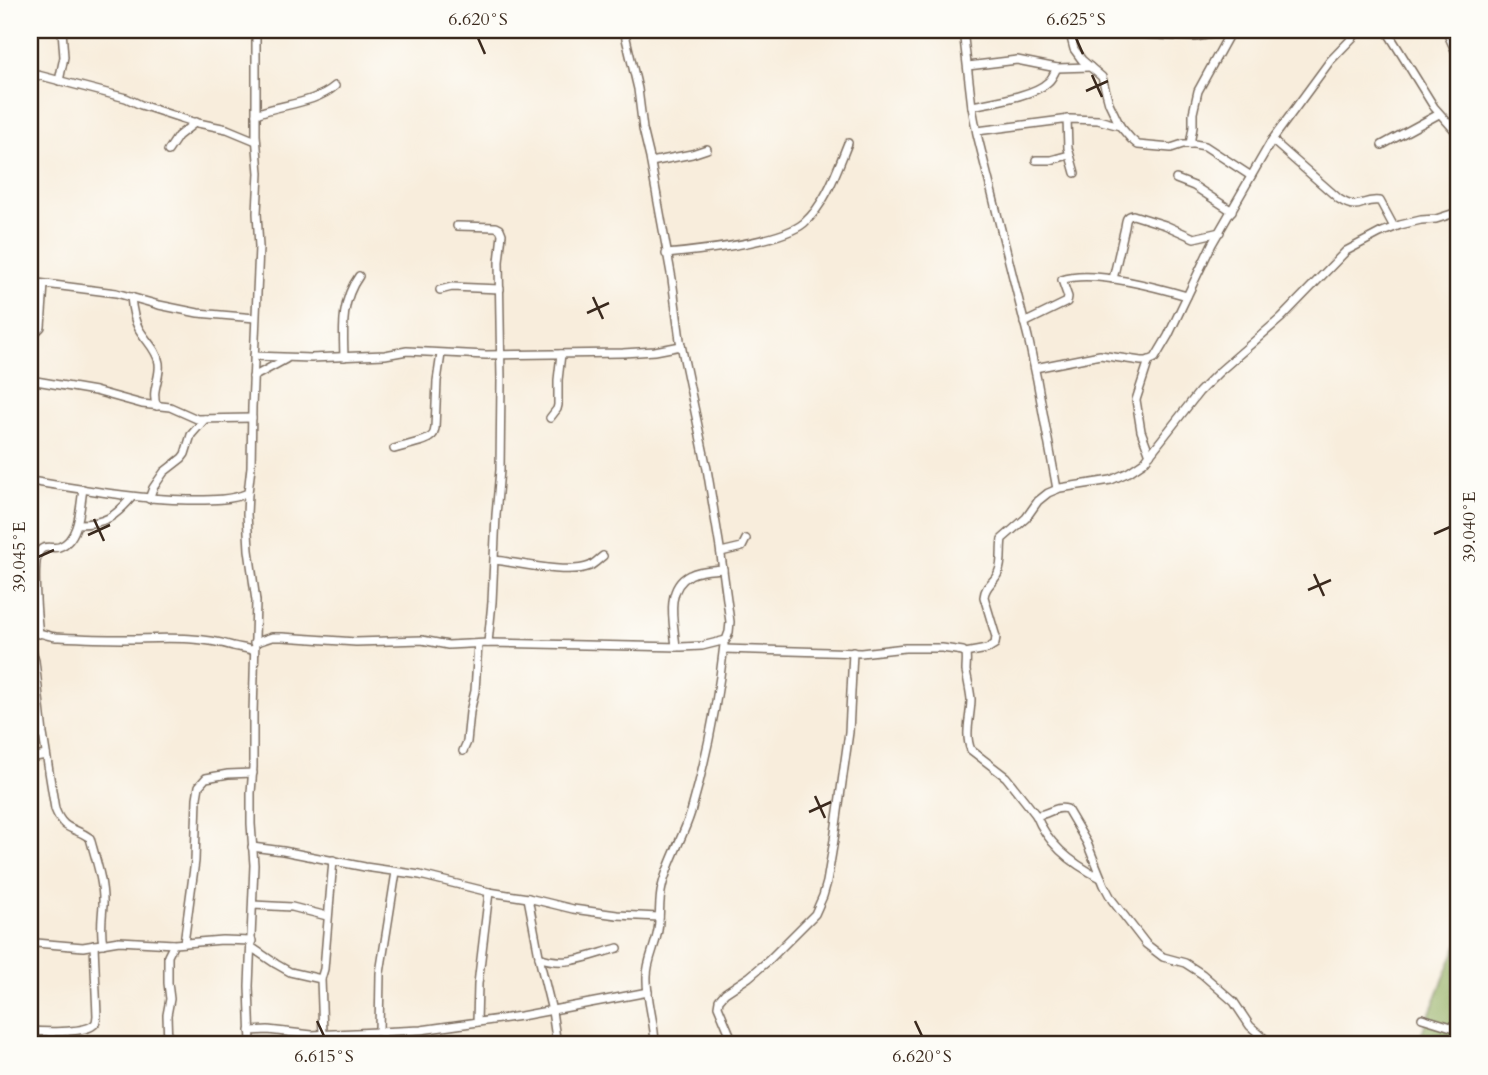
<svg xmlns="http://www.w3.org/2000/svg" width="1488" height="1075" font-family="Cardo,serif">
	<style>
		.forest { fill: #92ad60; stroke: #666c3f; stroke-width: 2 }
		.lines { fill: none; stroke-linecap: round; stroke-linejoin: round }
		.minor-casing { stroke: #7d6e60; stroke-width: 10 }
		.minor { stroke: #fff; stroke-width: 7 }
		.ticks { fill: none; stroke: #3b2a1e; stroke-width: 2.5 }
		.neatline { fill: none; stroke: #3b2a1e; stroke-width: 2.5 }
		.ticks-label { font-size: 18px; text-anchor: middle; fill: #3b2a1e }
	</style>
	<rect width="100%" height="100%" fill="#fdfcf7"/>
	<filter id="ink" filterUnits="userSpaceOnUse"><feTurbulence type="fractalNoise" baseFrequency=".0143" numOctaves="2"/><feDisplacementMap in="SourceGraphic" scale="14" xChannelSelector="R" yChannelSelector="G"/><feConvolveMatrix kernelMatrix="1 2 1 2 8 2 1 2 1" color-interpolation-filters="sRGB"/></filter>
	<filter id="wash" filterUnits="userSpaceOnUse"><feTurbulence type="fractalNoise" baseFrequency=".00686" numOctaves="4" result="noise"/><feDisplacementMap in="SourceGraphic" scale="28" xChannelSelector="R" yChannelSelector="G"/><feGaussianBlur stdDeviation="1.57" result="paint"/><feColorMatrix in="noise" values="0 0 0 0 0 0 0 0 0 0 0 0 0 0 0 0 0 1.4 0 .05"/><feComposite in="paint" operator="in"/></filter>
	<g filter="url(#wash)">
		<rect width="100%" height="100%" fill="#f8eddc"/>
		<!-- forest -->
		<polygon class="forest" points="1458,943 1458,1045 1417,1045"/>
	</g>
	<g filter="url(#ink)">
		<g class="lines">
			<!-- minor casing -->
			<g class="minor-casing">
				<g id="minor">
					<polyline points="963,30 972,107 977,134 1028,337 1037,380 1057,489"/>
					<polyline points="1069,30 1074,49 1082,60 1102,77 1109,103 1120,126"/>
					<polyline points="1071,30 1195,37 1235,30"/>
					<polyline points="1381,30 1385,32 1396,30"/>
					<polyline points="1446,30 1458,57"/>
					<polyline points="1387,31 1434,107 1458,134"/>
					<polyline points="968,66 1017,60 1057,68 1090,67"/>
					<polyline points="30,73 126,98 141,105 193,122 227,129 256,141"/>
					<polyline points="59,81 64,57 62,30"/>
					<path d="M 972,106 C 991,102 1034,96 1048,82 C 1052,79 1054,73 1057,68"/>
					<path d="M 256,114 C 281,104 314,104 335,86"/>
					<polyline points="1067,119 1068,148 1075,173"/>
					<polyline points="977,131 1070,119 1098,120 1120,126 1131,139 1138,145 1171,148 1183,144 1194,144 1205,146 1251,176"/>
					<path d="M 1272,140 L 1339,199 C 1361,213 1360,198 1380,201 L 1394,227"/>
					<polyline points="1190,144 1193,127 1193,113 1198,91 1231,31"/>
					<polyline points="1382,145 1439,114"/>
					<polyline points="168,151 178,136 196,122"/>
					<polyline points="1036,160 1051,160 1069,155"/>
					<polyline points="651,162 692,154 707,149"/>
					<polyline points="1176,179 1194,186 1232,211"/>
					<polyline points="457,226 496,227 500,229 502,234 499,262 501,380 500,470 496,515 492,602 488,643"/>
					<polyline points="30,233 35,249 30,270"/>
					<path d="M 666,254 C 698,251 780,243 804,223 C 826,204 837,170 848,143"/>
					<path d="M 1113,279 L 1125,227 C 1126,220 1126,216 1133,215 L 1165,225 L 1194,238 L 1220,232"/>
					<polyline points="30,282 116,293 159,305 198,313 255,318"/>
					<polyline points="440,290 452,287 500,289"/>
					<path d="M 131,297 C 132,308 134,320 139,329 C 146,341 157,350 159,363 C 161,379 150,391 157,406"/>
					<path d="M 1024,323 L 1067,302 L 1068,297 L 1062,280 C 1091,269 1156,287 1187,296"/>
					<polyline points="30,332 36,332 41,327 44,284"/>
					<polyline points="254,356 311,358 385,355 407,351 486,355 623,353 655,351 681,346"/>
					<path d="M 344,357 C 343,328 341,301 359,276"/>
					<polyline points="1149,360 1136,400 1141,431 1150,455"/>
					<polyline points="1035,368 1100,355 1141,361 1148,361 1155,358 1168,336 1212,244 1272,140 1330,61 1360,30"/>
					<polyline points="253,377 286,359"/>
					<polyline points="30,380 95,391 142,404 170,407 197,419 252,418"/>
					<polyline points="550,418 557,409 558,405 558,380 561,354"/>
					<path d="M 394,449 C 402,446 424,442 429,438 C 434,435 434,433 435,428 L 437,381 L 441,354"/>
					<path d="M 30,481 C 82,489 134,499 188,500 C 208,500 229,501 248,493"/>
					<polyline points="149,499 153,488 164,472 182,458 185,454 191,435 205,419"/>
					<path d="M 78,524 C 105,524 115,517 132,497"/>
					<polyline points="721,552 742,547 746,539"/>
					<path d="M 495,560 C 519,563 568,575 590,566 C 594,564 599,559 603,556"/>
					<path d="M 30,633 C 38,631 47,636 56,637 C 78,638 99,639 121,639 C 159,639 196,635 233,646 C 241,648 247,648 254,651"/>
					<path d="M 39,634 C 37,619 32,562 39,552 C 44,544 51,549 59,547 C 80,540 80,506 83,489"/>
					<polyline points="254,643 272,637 282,637 356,642 422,640 448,645 488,643 681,647 702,646 726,640 729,632 730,622 720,548 707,469 680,340 672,279 650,158 643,129 638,89 624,30"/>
					<path d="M 30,644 L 35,661 L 43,734 L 55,809 C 64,832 73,826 90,838 C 96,860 104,883 103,905 C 102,919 100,930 103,944"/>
					<path d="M 676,647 C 674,624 664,588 690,575 C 699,570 713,570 723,569"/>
					<path d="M 724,649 L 861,653 L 905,648 L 942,648 L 963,651 L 966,654 C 967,660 966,665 966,671 C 968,681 970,690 971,699 C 971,716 964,734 971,750 L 1006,777 L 1036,815 C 1047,816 1055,805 1067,809 L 1087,843 L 1104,885 L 1112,900 L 1146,944 L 1163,957 L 1185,963 L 1202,974 L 1234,1002 L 1250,1026 L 1272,1045"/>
					<path d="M 965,653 L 987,649 L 995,644 L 996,637 L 984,597 C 985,585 994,583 998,573 C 1003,563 1000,550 1002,539 L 1026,518 L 1038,501 L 1048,493 L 1060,488 L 1111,480 L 1129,472 L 1144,462 L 1199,392 L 1219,372 L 1281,318 L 1346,251 L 1380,233 L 1400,225 L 1421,220 L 1436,219 L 1458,212"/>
					<polyline points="463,751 467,742 470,712 475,691 478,644"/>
					<polyline points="30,758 46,755"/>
					<path d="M 1036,815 C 1048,845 1072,864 1101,878"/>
					<polyline points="252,847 283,851 365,867 420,875 489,892 528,898 573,909 617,915 659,917"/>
					<polyline points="528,898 541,966 552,1011 557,1045"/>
					<polyline points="253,905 292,907 327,916"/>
					<polyline points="184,943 195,861 197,798 199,786 206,778 228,774 253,773"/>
					<polyline points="30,944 36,943 83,947 119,941 174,944 222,940 252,941"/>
					<polyline points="251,947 276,964 290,972 321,979 323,1034"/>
					<path d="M 539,957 C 566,968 591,955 618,948"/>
					<polyline points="321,979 324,969 333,860"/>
					<polyline points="1422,1018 1458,1029"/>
					<polyline points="477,1022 478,984 489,892"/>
					<path d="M 30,1031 C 44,1032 81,1033 92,1026 C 97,1023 96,1021 97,1016 L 94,945"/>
					<polyline points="250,1031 268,1030 312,1035 421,1030 521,1016 648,992"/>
					<polyline points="50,1032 54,1045"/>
					<polyline points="379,1032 380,973 396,872"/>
					<polyline points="731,1037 718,1006 719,1000 725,993 749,977 768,961 815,914 823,896 827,882 834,840 849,732 853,652"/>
					<polyline points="168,1045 167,1015 170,999 168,983 168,956 172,948 172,944"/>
					<polyline points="251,1045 249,986 254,865 251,824 251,793 253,767 253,714 256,601 249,550 247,514 248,493 251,467 252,407 259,247 257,213 259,173 256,135 256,30"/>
					<polyline points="382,1045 383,1032"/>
					<path d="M 655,1045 C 655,1022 646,1000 647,976 C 647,962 654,949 657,935 C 661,920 658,903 662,887 C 668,861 683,838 691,812 C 706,760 718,699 724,645"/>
				</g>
			</g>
			<!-- minor -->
			<use href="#minor" class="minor"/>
		</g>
	</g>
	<!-- ticks -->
	<path class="ticks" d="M 478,38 L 485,54M 1076,38 L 1083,54M 1092,75 L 1102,97M 1086,91 L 1108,81M 593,297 L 603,319M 587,313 L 609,303M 94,519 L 104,541M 1434,534 L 1450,527M 88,535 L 110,525M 38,557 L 54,550M 1314,574 L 1324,596M 1308,590 L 1331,580M 815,796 L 825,818M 809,812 L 831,802M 317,1021 L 324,1036M 915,1021 L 922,1036"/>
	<!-- margin -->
	<rect width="1488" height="1075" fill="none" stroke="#fdfcf7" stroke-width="77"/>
	<rect x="38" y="38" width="1412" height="998" class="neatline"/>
	<g class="ticks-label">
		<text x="478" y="25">6.620°S</text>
		<text x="1076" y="25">6.625°S</text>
		<text transform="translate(1469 527) rotate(-90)" y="6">39.040°E</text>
		<text transform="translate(19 557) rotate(-90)" y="6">39.045°E</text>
		<text x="324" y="1062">6.615°S</text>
		<text x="922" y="1062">6.620°S</text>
	</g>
</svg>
